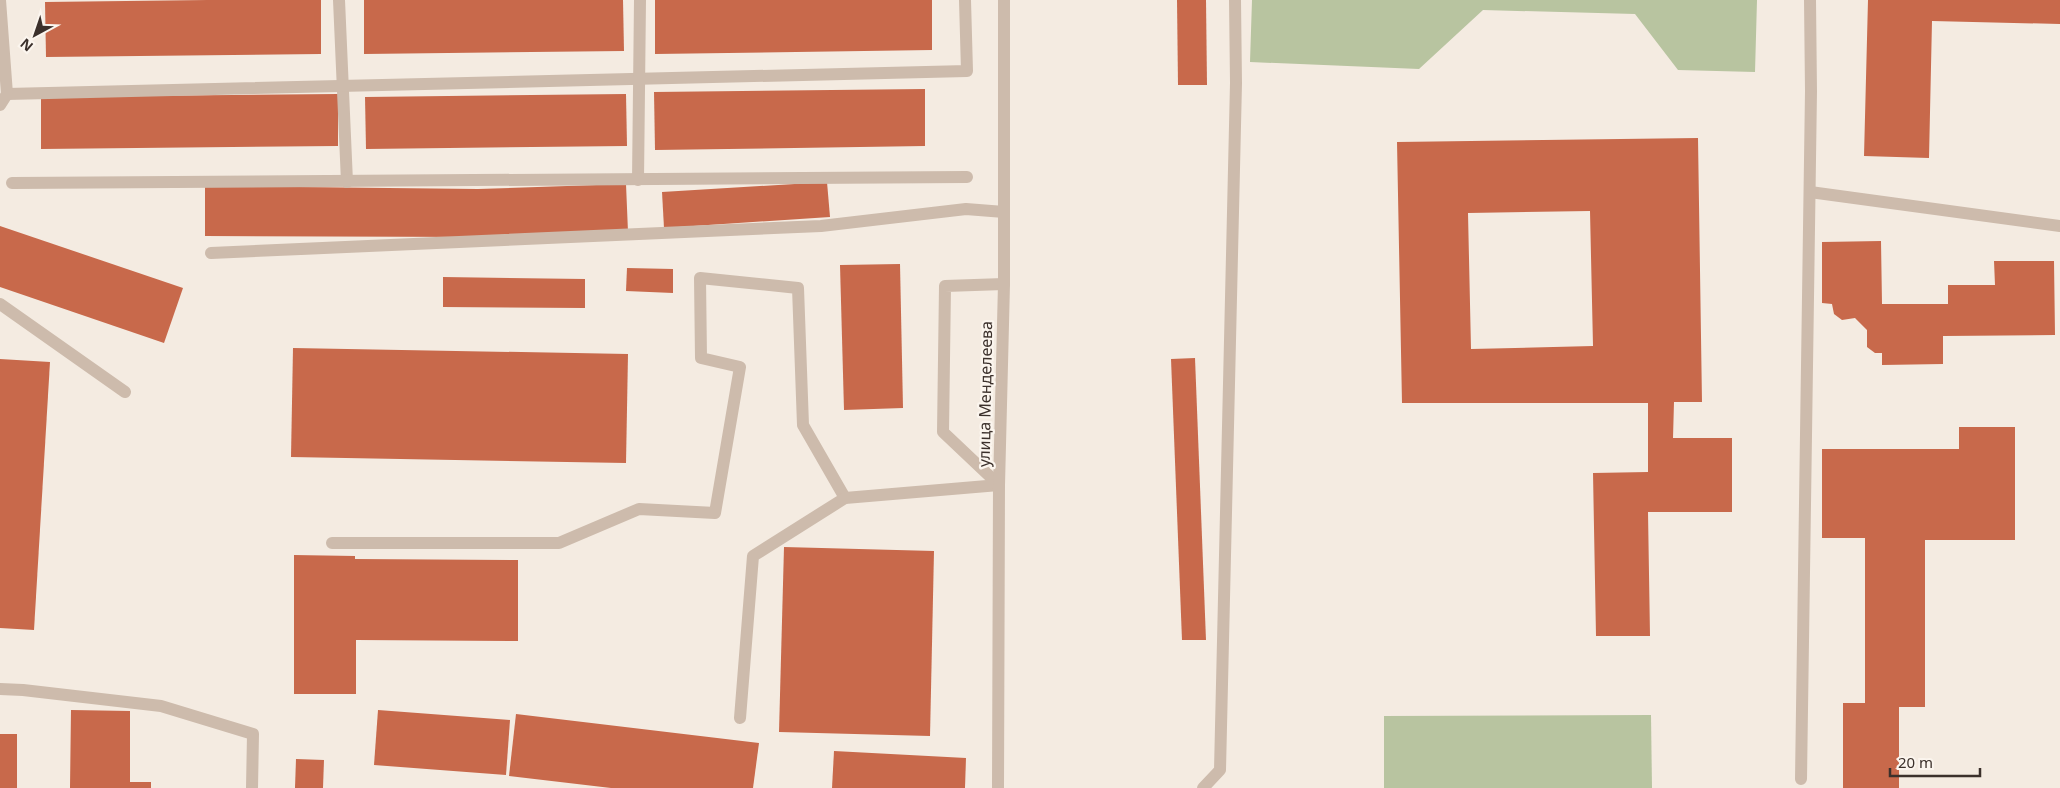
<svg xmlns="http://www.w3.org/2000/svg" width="2060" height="788" font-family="'Noto Sans',sans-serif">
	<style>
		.green { fill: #b8c4a0 }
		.building { fill: #c8694b; fill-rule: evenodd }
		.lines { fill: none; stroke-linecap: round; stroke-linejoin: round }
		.minor { stroke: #cdbbac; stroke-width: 12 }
		.labels { text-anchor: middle; stroke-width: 4.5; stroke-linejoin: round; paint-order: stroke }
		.street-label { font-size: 16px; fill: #3b302b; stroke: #fbf5ee }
	</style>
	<rect width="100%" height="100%" fill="#f4ebe1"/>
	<!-- green -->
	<g class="green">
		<polygon points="1252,0 1757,0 1755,72 1678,70 1635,14 1483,10 1419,69 1250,62"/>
		<polygon points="1651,715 1652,788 1384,788 1384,716"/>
	</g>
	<!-- building -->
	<g class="building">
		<polygon points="207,0 321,0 321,54 46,57 45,2"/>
		<polygon points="364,0 623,0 624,51 364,54"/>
		<polygon points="655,0 932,0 932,50 655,54"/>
		<polygon points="1177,0 1206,0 1207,85 1178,85"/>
		<polygon points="1868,0 2060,0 2060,24 1932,21 1929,158 1864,156"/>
		<polygon points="925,89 925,146 655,150 654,92"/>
		<polygon points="338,94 338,146 41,149 41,97"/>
		<polygon points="626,94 627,146 366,149 365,97"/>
		<path d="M 1698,138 L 1702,402 L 1674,402 L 1673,438 L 1732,438 L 1732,512 L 1648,512 L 1650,636 L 1596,636 L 1593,473 L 1648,472 L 1648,403 L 1402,403 L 1397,142 ZM 1590,211 L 1593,346 L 1471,349 L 1468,213 Z"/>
		<polygon points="827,182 830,217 664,228 662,192"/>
		<polygon points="626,184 628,232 480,237 205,236 205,186 478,189"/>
		<polygon points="0,226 183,288 164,343 0,287"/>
		<polygon points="1881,241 1882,304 1948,304 1948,285 1995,285 1994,261 2054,261 2055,335 1943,336 1943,364 1882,365 1882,353 1875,353 1867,347 1867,330 1855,318 1842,320 1834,314 1832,304 1822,303 1822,242"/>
		<polygon points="900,264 903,408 844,410 840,265"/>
		<polygon points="627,268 673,269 673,293 626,291"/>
		<polygon points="443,277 585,279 585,308 443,307"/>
		<polygon points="293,348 628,354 626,463 291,457"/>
		<polygon points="1195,358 1206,640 1182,640 1171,359"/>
		<polygon points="0,359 50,362 34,630 0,628"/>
		<polygon points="1959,427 2015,427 2015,540 1925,540 1925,707 1899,707 1899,788 1843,788 1843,703 1865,703 1865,538 1822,538 1822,449 1959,449"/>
		<polygon points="784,547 934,551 930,736 779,732"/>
		<polygon points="294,555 355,556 355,559 518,560 518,641 356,640 356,694 294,694"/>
		<polygon points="71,710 130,711 130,782 151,782 151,788 70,788"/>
		<polygon points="378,710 510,720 506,775 374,765"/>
		<polygon points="516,714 759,743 753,788 611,788 509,776"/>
		<rect x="0" y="734" width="17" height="54"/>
		<polygon points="834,751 966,758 965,788 832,788"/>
		<polygon points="296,759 324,760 323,788 295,788"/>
	</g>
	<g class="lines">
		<!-- minor -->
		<g class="minor">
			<polyline points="339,0 347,182"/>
			<polyline points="7,94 967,71 965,0"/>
			<polyline points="0,105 7,94 0,0"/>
			<polyline points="638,180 640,0"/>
			<polyline points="12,183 967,177"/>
			<polyline points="1810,192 2060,226"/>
			<polyline points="211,253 821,226 966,209 1004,212"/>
			<polyline points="0,304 125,392"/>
			<polyline points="999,485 943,432 945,286 1004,284"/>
			<polyline points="332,543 559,543 639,509 715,513 740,367 701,358 700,278 798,288 803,425 845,498"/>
			<polyline points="0,689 23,690 161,706 253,734 252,788"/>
			<polyline points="740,718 753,556 845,498 999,485"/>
			<polyline points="1801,779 1811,91 1810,0"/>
			<polyline points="998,788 999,485 1004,284 1004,0"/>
			<polyline points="1203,788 1220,770 1236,83 1235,0"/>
		</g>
	</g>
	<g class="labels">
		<!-- street labels -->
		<g class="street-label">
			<text transform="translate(985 394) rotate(-89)" y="6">улица Менделеева</text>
		</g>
	</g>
	<!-- north arrow -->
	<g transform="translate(35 35) rotate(220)" stroke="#fbf5ee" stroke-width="4" paint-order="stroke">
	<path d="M0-4L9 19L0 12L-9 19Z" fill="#3b302b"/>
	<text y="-8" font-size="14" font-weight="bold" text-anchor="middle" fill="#3b302b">N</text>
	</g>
	<!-- scale -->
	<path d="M1890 768v8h90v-8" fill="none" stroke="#3b302b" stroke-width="2.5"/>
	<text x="1898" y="768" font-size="15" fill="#3b302b" stroke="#fbf5ee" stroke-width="4" paint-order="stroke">20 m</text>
</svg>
